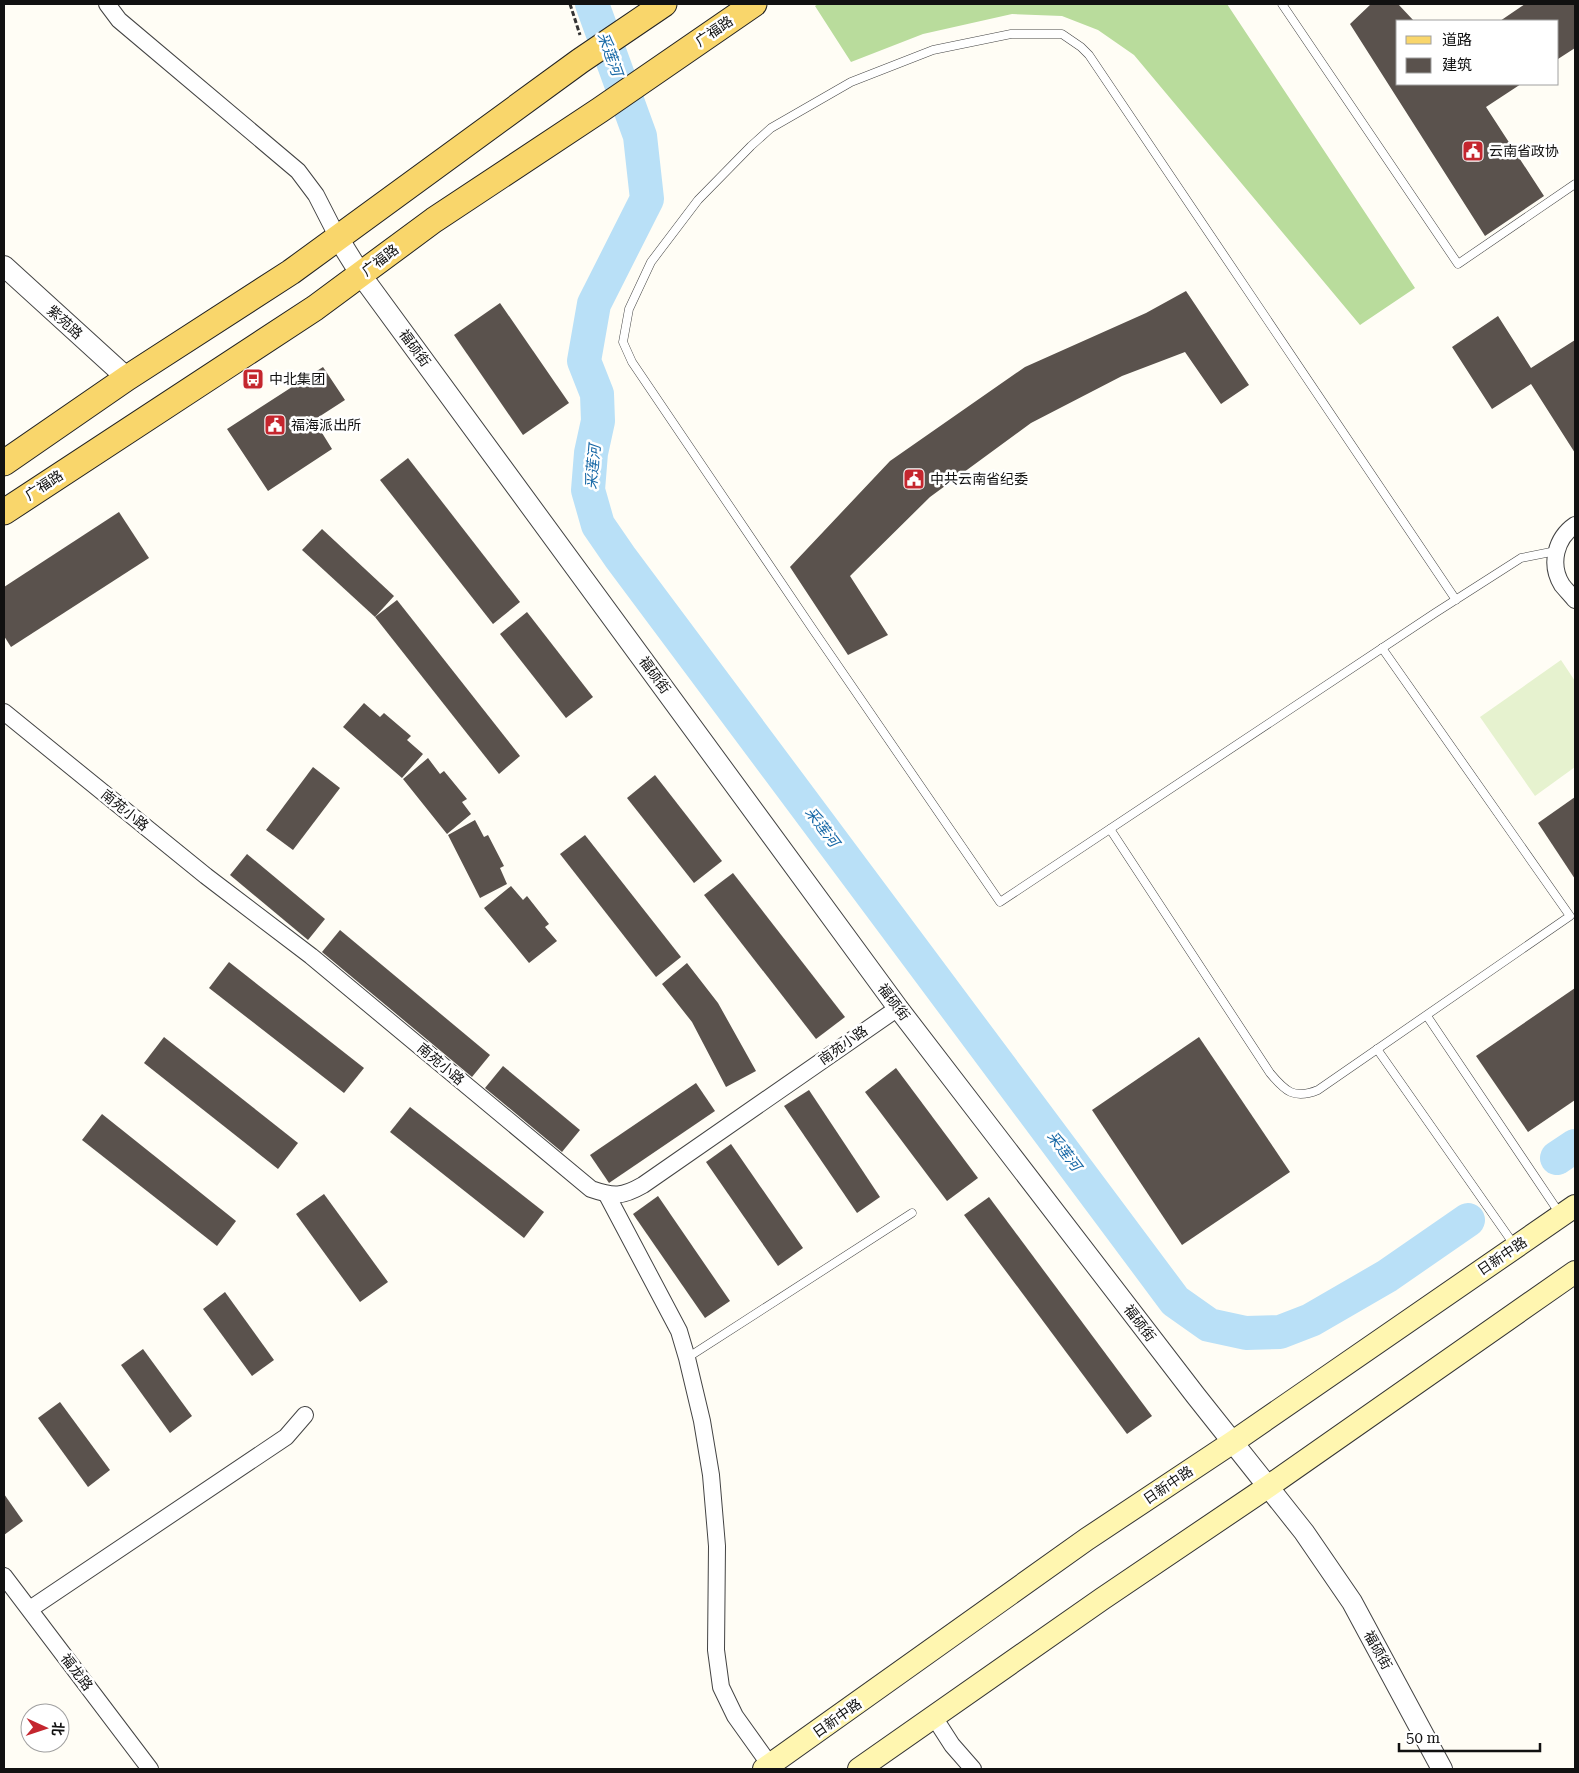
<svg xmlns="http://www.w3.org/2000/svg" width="1579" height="1773" font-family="'Roboto Serif','Noto Sans SC',serif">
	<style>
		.forest { fill: #b9dc9c }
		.pitch { fill: #e6f2cf }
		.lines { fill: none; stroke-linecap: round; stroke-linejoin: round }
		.river { stroke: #b9e0f7; stroke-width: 34 }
		.building { fill: #5a524d }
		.service-casing { stroke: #444; stroke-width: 9 }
		.minor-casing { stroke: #444; stroke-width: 18 }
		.tertiary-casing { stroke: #444; stroke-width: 22 }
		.secondary-casing { stroke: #333; stroke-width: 24 }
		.primary-casing { stroke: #222; stroke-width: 27 }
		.path { stroke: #333; stroke-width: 3; stroke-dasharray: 5 2.5; stroke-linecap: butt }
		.service { stroke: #fff; stroke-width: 8 }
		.minor { stroke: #fff; stroke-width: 16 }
		.tertiary { stroke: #fff; stroke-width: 20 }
		.secondary { stroke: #fff6b0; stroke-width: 22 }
		.primary { stroke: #f9d66b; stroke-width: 25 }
		.labels { text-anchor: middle; stroke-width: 5; stroke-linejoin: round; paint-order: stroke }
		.street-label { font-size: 14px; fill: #111; stroke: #fff }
		.poi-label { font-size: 14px; fill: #111; stroke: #fff; text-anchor: start }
		.water-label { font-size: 15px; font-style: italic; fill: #1768a6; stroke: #fff }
	</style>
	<rect width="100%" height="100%" fill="#fffdf5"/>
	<!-- forest -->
	<polygon class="forest" points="818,4 1227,4 1415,288 1360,325 1134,55 1098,30 1062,16 1012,14 923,34 851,62 815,6"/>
	<!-- pitch -->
	<polygon class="pitch" points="1561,660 1575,681 1575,767 1535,796 1480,717"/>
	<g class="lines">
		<!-- river -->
		<g class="river">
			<polyline points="592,4 640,136 647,199 594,304 584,361 597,394 598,421 591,453 588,490 598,525 620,557 1175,1301 1209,1325 1246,1333 1280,1332 1311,1320 1387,1276 1468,1220"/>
			<polyline points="1557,1158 1575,1146"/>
		</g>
	</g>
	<!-- building -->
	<g class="building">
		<polygon points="1371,4 1398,4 1414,21 1398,21 1398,84 1521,84 1486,107 1544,196 1485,236 1350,24"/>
		<polygon points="1525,4 1575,4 1575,48 1558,59 1558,21 1500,21"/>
		<polygon points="1186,291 1249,385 1221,404 1185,352 1122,376 1031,423 930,497 850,576 888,635 848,655 790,567 890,461 1025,367 1146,313"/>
		<polygon points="500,303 569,403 523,435 454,335"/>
		<polygon points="1498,316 1531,368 1575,340 1575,453 1531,384 1492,409 1452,347"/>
		<polygon points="323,367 345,400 314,420 332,449 268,491 227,429"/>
		<polygon points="408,458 520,602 493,624 380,480"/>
		<polygon points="119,512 149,558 11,647 4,636 4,587"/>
		<polygon points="322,529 394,596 375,617 302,550"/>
		<polygon points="397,600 520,756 499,774 375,617"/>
		<polygon points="527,612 593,697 566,718 500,634"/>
		<polygon points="364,703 380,717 384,713 411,736 407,740 423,754 402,778 343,727"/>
		<polygon points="428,758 440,774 444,771 467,799 462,802 471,814 447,834 403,779"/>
		<polygon points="313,767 340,788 293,850 266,830"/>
		<polygon points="655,775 722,861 694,883 627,798"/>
		<polygon points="1575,797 1575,879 1538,823"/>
		<polygon points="475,820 484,837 488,835 504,866 500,868 507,884 480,898 448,835"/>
		<polygon points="585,835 681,957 656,977 560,854"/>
		<polygon points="247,854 325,919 308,940 230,875"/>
		<polygon points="733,873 845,1017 816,1039 704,895"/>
		<polygon points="511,886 523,900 527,896 549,924 545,927 557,941 529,963 484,908"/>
		<polygon points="340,930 490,1055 472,1077 322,952"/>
		<polygon points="229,962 364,1068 344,1093 209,988"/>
		<polygon points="687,963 718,1003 756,1071 726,1087 692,1022 662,984"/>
		<polygon points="1575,988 1575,1100 1528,1132 1476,1056"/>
		<polygon points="164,1037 298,1143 278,1169 144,1063"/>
		<polygon points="1199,1037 1290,1172 1182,1245 1092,1110"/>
		<polygon points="503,1066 580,1130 562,1152 485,1088"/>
		<polygon points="896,1068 978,1178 947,1201 865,1092"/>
		<polygon points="696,1083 715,1111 609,1183 590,1155"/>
		<polygon points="809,1090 880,1197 857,1213 784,1106"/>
		<polygon points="410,1107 544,1212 524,1238 390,1132"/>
		<polygon points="102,1114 236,1221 217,1246 82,1140"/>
		<polygon points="731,1144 803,1248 778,1266 706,1162"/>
		<polygon points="324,1194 388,1282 360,1302 296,1214"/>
		<polygon points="658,1196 730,1301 705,1318 633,1214"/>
		<polygon points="989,1197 1152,1416 1127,1434 964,1215"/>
		<polygon points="225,1292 274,1360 252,1376 203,1309"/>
		<polygon points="143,1349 192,1416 170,1433 121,1365"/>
		<polygon points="60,1402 110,1470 88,1487 38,1418"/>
		<polygon points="4,1494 23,1521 4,1535"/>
	</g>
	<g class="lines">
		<!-- service casing -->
		<g class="service-casing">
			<g id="service">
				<polyline points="1282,4 1458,264 1575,184"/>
				<polyline points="1456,600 1089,55 1081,47 1062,34 1011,34 933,50 851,82 771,128 751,146 698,200 651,262 629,309 623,342 632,362 814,631 1000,902 1435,613 1521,558 1556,551"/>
				<path d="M 1110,829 L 1270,1073 C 1285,1091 1294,1100 1318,1090 L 1570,916 L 1382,648"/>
				<polyline points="1427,1016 1560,1214"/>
				<polyline points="1377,1049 1515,1246"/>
				<polyline points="687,1358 912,1213"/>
			</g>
		</g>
		<!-- minor casing -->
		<g class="minor-casing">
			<g id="minor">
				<polyline points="107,4 119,20 298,171 316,195 338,238"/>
				<path d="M 1575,525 C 1556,538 1549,564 1562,585 C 1566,590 1571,595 1575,600"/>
				<path d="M 4,712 L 206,876 L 311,956 L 591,1189 C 614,1197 622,1197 643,1185 L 898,1008"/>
				<polyline points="607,1195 679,1331 687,1358 702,1421 711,1475 717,1546 716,1650 721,1687 735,1716 770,1765"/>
				<polyline points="4,1576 150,1769"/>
				<polyline points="30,1609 286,1437 305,1415"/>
				<polyline points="934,1717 952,1745 973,1769"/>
			</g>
		</g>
		<!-- tertiary casing -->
		<g class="tertiary-casing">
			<g id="tertiary">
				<polyline points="338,238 361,275 898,1008 1196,1396 1304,1532 1352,1602 1442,1769"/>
				<polyline points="4,266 127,378"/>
			</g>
		</g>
		<!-- secondary casing -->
		<g class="secondary-casing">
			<g id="secondary">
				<polyline points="764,1769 1087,1539 1233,1442 1575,1206"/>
				<polyline points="859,1769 1102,1599 1269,1486 1575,1272"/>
			</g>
		</g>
		<!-- primary casing -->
		<g class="primary-casing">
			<g id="primary">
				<polyline points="4,463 127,378 291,272 580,61 664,4"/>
				<polyline points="4,512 315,308 434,220 600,110 754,4"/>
			</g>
		</g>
		<!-- path -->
		<polyline class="path" points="570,4 580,35"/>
		<!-- service -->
		<use href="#service" class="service"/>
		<!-- minor -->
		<use href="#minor" class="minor"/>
		<!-- tertiary -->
		<use href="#tertiary" class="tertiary"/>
		<!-- secondary -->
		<use href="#secondary" class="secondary"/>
		<!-- primary -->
		<use href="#primary" class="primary"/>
	</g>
	<!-- icons -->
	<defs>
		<g id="civic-square" transform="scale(1.125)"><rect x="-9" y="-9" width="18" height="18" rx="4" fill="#c4262e" stroke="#fff"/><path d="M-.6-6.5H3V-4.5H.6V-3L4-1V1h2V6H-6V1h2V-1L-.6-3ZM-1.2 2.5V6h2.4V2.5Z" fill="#fff"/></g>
		<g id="bus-square" transform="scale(1.125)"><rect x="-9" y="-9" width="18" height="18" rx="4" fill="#c4262e" stroke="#fff"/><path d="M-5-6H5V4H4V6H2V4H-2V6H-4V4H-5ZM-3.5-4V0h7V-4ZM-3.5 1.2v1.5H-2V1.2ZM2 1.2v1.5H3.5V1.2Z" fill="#fff"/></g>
	</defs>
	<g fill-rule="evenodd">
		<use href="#civic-square" x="1473" y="151"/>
		<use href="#bus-square" x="253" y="379"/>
		<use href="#civic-square" x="275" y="425"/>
		<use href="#civic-square" x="914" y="479"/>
	</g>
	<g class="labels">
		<!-- street labels -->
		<g class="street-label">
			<text transform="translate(714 31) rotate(-34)" y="5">广福路</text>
			<text transform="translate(380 260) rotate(-37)" y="5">广福路</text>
			<text transform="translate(65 322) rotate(42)" y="5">紫苑路</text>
			<text transform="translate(415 348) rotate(54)" y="5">福硕街</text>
			<text transform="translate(44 485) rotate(-33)" y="5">广福路</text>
			<text transform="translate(655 675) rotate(54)" y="5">福硕街</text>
			<text transform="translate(125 810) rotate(39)" y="5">南苑小路</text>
			<text transform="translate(894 1002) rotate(53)" y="5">福硕街</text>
			<text transform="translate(843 1045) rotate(-35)" y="5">南苑小路</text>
			<text transform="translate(441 1064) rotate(40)" y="5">南苑小路</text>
			<text transform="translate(1502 1256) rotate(-34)" y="5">日新中路</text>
			<text transform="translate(1140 1323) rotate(53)" y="5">福硕街</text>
			<text transform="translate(1168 1485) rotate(-34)" y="5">日新中路</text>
			<text transform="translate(1378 1650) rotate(61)" y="5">福硕街</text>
			<text transform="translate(77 1672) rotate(53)" y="5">福龙路</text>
			<text transform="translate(837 1718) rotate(-35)" y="5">日新中路</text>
		</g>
		<!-- poi labels -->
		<g class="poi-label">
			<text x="1489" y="156">云南省政协</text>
			<text x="269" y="384">中北集团</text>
			<text x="291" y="430">福海派出所</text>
			<text x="930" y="484">中共云南省纪委</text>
		</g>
		<!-- water labels -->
		<g class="water-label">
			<text transform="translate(610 54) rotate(70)" y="5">采莲河</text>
			<text transform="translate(593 467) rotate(-85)" y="5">采莲河</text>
			<text transform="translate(822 827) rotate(53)" y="5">采莲河</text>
			<text transform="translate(1064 1151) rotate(53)" y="5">采莲河</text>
		</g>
	</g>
	<!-- border -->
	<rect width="1579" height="1773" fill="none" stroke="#111111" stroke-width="10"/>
	<!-- legend -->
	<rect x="1396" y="20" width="162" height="65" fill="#ffffff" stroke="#a0a0a0"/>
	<rect x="1406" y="36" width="25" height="8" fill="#f9d66b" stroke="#a0a0a0"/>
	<text x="1442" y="45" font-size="15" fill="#111111">道路</text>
	<rect x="1406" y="58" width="25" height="15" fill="#5a524d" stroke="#a0a0a0"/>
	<text x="1442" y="70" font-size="15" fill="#111111">建筑</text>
	<!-- north arrow -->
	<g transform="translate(45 1728) rotate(93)"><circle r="24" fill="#ffffff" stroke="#a0a0a0"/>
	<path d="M0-4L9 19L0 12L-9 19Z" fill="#c4262e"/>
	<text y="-8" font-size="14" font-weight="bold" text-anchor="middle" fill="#111111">北</text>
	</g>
	<!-- scale -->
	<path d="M1399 1743v8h141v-8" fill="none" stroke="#111111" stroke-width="2.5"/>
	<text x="1406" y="1743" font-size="15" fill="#111111" stroke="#ffffff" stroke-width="4" paint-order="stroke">50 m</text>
</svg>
